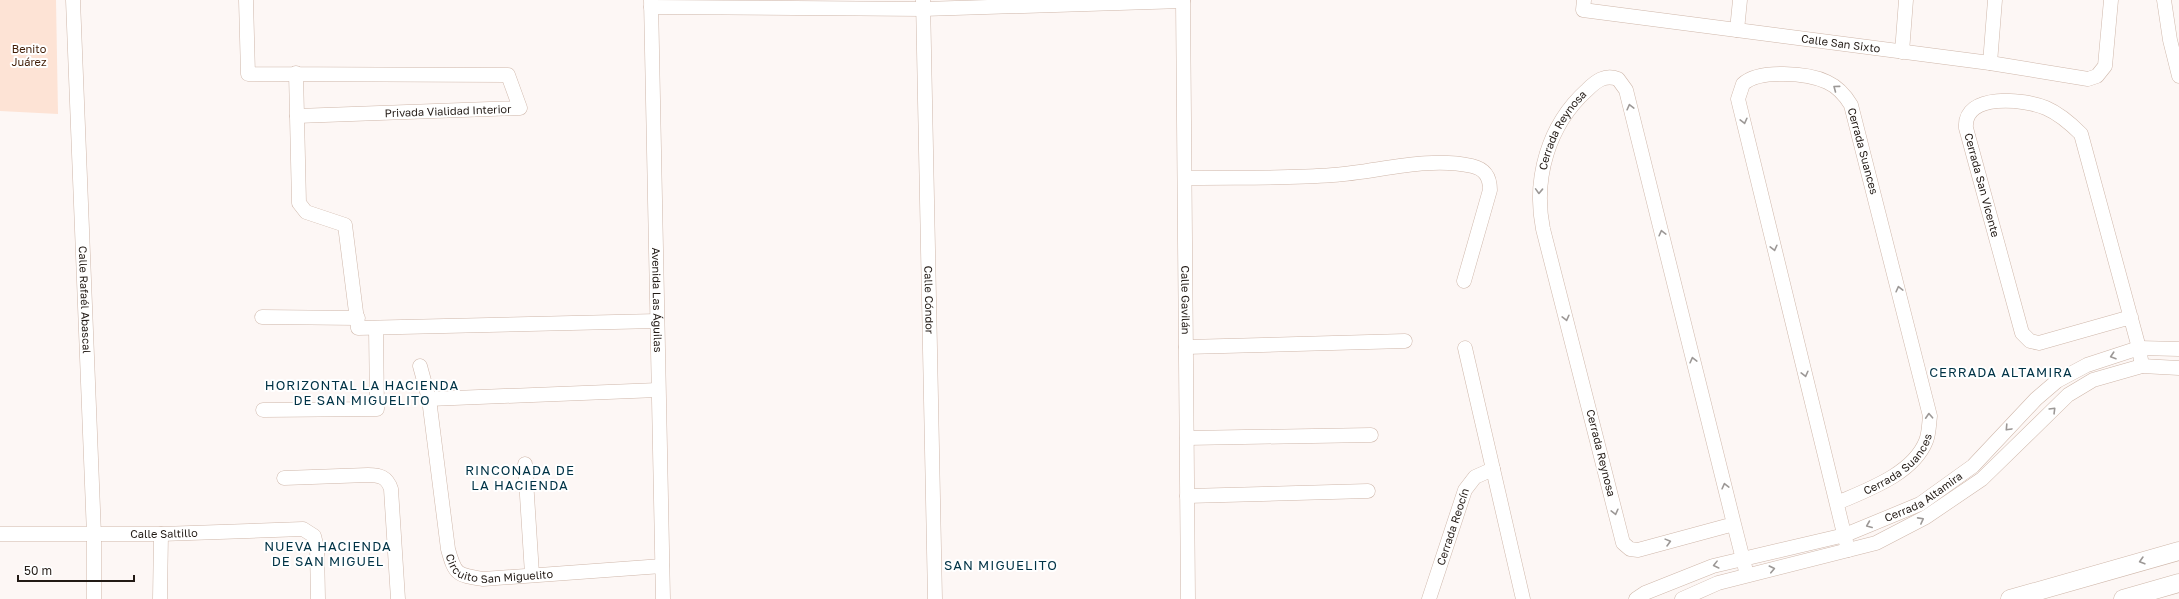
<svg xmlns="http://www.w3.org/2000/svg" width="2179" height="599" font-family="'Golos Text',sans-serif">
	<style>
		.green { fill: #fde3d5 }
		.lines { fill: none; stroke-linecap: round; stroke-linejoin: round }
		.minor-casing { stroke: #cfb7aa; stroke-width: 15 }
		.tertiary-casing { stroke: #cfb7aa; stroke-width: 19 }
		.minor { stroke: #fff; stroke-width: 14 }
		.tertiary { stroke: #fff; stroke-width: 18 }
		.oneway { stroke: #9c9896 }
		.labels { text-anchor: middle; stroke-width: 4; stroke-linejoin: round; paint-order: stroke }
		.street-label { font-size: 11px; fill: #221a15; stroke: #fff }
		.park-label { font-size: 11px; fill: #421e07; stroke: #fff }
		.quarter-label { font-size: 13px; letter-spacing: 1px; fill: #003346; stroke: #fff }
	</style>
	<rect width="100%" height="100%" fill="#fdf7f5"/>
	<!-- green -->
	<polygon class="green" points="0,0 56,0 58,114 0,111"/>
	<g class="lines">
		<!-- minor casing -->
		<g class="minor-casing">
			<g id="minor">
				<path id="s1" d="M 73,0 L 94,535 L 94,599"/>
				<polyline points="246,0 248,74 508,75 520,108 297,116"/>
				<path id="s2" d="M 651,0 L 663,599"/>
				<path id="s3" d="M 923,0 L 935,599"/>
				<path id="s4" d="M 1183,0 L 1188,599"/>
				<path id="s5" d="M 1584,0 L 1583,10 L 1990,63 L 2088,79 L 2097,76 L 2105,66 L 2111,0"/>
				<polyline points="2164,0 2170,40 2179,76"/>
				<polyline points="651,7 923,9 1183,1"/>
				<polyline points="1737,30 1740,0"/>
				<polyline points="1902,52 1906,0"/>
				<polyline points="1990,63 1995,0"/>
				<polyline points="296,73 299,203 306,212 345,225 358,328 657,321"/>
				<path d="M 1185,178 C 1234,177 1284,179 1333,175 C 1378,172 1427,156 1472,166 C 1485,169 1490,177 1490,190 L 1464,281"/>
				<polyline points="262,317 358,318"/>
				<path d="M 2131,317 L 2039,343 L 2030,341 L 2022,333 L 1966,128 C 1963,92 2025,99 2046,108 C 2060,114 2070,123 2081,134 L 2139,348 L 2142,366"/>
				<polyline points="1186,347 1405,341"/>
				<polyline points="1465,348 1523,599"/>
				<path id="s6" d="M 420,366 L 429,399 L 448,549 C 455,575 457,575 483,579 L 662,566"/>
				<polyline points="429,399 658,390"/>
				<polyline points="263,410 377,409 376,328"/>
				<polyline points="1187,438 1371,435"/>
				<polyline points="525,464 532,574"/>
				<path d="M 284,478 L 368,475 C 380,475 387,477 391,489 L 398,599"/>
				<polyline points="1187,496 1368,491"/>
				<path id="s7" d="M 1837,503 C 1867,490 1913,474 1926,441 C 1929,434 1929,424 1930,416 L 1851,105 C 1845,95 1838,87 1827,82 C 1808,73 1759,69 1743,84 L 1738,99 L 1848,550"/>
				<path id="s8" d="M 1734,524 L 1638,550 L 1630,549 L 1623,543 L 1543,229 C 1533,179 1548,125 1587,90 C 1596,81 1605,74 1618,79 L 1626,90 L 1734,524 L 1747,575"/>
				<path id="s9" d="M 0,534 L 161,534 L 303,529 L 314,536 L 317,548 L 318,599"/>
				<polyline points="160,599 161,534"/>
				<path id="s10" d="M 1429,599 L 1465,490 L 1475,477 L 1493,469"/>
				<path id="s11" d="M 1636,599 L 1645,593 L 1713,566 L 1845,535 L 1920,504 L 1973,466 L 2036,399 L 2057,381 L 2087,365 L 2139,348 L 2179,349"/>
				<polyline points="1682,599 1718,583 1876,543 1926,517 1982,479 2068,395 2093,380 2142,366 2179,368"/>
			</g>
		</g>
		<!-- tertiary casing -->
		<g class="tertiary-casing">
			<g id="tertiary">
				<polyline points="2010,599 2179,551"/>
				<polyline points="2123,599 2179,583"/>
			</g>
		</g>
		<!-- minor -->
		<use href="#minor" class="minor"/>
		<!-- tertiary -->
		<use href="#tertiary" class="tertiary"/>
	</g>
	<!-- one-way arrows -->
	<defs><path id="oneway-chevron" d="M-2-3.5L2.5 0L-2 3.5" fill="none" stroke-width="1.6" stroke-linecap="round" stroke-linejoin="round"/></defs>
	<g class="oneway">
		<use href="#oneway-chevron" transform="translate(1836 88) rotate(-143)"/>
		<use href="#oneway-chevron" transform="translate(1630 107) rotate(-104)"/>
		<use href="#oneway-chevron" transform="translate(1744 121) rotate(76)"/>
		<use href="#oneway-chevron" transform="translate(1539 191) rotate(92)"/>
		<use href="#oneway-chevron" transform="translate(1662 233) rotate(-104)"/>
		<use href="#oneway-chevron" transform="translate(1774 248) rotate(76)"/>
		<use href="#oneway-chevron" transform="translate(1899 289) rotate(-104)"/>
		<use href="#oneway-chevron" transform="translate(1566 318) rotate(76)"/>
		<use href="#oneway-chevron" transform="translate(2113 356) rotate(162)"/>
		<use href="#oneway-chevron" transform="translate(1693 360) rotate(-104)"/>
		<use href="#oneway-chevron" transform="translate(1805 374) rotate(76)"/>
		<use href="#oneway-chevron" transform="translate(2053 410) rotate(-45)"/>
		<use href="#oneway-chevron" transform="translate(1929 416) rotate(-93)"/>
		<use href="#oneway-chevron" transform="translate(2008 428) rotate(133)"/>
		<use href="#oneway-chevron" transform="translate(1725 486) rotate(-104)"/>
		<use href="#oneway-chevron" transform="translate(1615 512) rotate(76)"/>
		<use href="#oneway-chevron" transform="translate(1921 520) rotate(-28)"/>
		<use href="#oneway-chevron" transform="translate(1869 525) rotate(158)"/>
		<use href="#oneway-chevron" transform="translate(1668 542) rotate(-15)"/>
		<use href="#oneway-chevron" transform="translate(2142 561) rotate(164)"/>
		<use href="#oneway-chevron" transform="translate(1716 565) rotate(166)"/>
		<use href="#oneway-chevron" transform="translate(1772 569) rotate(-13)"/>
	</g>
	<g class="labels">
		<!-- street labels -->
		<g class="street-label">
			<text dy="4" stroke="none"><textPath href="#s5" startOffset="270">Calle San Sixto</textPath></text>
			<text transform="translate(448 111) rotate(-2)" y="4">Privada Vialidad Interior</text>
			<text dy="4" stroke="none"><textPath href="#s8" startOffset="545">Cerrada Reynosa</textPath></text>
			<text transform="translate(1863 151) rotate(75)" y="4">Cerrada Suances</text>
			<text transform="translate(1982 185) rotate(75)" y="4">Cerrada San Vicente</text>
			<text dy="4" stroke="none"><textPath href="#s1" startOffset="300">Calle Rafaél Abascal</textPath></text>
			<text dy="4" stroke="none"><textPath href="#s2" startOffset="300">Avenida Las Águilas</textPath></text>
			<text dy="4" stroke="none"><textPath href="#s4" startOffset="300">Calle Gavilán</textPath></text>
			<text dy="4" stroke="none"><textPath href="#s3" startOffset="300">Calle Cóndor</textPath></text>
			<text transform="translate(1601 453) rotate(76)" y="4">Cerrada Reynosa</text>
			<text dy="4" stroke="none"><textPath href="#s7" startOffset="74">Cerrada Suances</textPath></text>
			<text dy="4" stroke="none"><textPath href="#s11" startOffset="307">Cerrada Altamira</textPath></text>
			<text dy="4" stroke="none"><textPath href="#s10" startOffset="76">Cerrada Reocín</textPath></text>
			<text dy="4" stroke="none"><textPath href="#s9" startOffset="164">Calle Saltillo</textPath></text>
			<text dy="4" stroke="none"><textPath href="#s6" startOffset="249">Circuito San Miguelito</textPath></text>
		</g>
		<!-- park labels -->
		<g class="park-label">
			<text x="29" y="53">Benito<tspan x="29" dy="13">Juárez</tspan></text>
		</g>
		<!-- quarter labels -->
		<g class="quarter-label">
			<text x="2001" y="377">CERRADA ALTAMIRA</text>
			<text x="362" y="390">HORIZONTAL LA HACIENDA<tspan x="362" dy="15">DE SAN MIGUELITO</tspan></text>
			<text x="520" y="475">RINCONADA DE<tspan x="520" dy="15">LA HACIENDA</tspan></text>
			<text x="328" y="551">NUEVA HACIENDA<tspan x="328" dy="15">DE SAN MIGUEL</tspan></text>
			<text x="1001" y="570">SAN MIGUELITO</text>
		</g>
	</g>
	<!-- scale -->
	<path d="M18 575v6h116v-6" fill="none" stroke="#221a15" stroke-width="2"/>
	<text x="24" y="575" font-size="12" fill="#221a15" stroke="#ffffff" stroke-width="3" paint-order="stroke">50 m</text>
</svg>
